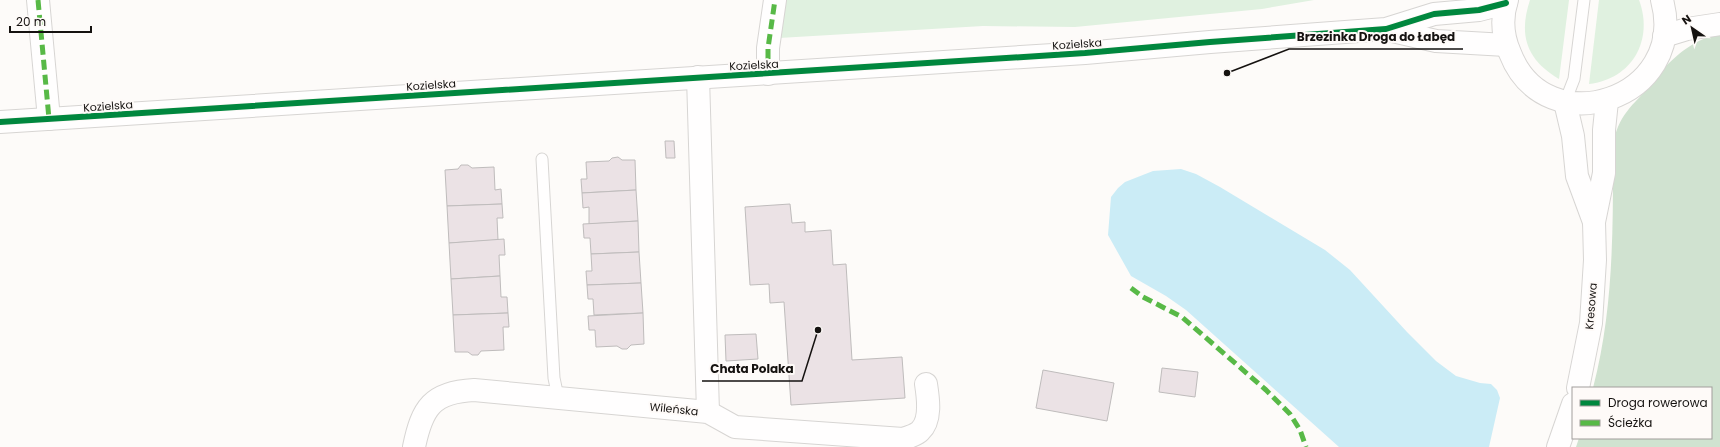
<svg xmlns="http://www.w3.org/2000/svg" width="1720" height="447" font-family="Poppins,sans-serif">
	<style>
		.green { fill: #e0f1e0 }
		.forest { fill: #d0e2d0 }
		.water { fill: #cbecf6 }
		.building { fill: #ebe2e5; stroke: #bfbcbc }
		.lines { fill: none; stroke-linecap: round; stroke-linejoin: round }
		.service-casing { stroke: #d7d5d3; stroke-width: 13 }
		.minor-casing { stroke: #d7d5d3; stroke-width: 24 }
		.tertiary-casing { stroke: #d7d5d3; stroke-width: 24 }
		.service { stroke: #fffefe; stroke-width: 11 }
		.minor { stroke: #fffefe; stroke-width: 22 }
		.tertiary { stroke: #fffefe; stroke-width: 22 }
		.quiet { stroke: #58b947; stroke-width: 5; stroke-dasharray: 10 5; stroke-linecap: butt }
		.cycleway-casing { stroke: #fefaf8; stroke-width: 8 }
		.cycleway { stroke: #00873e; stroke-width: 6 }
		.labels { text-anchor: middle; stroke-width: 4; stroke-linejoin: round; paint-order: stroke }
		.street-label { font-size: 11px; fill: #151210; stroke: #fefaf8 }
		.leader { fill: none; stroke: #151210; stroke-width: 1.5 }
		.callout-dot { fill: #151210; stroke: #fefaf8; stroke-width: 1.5 }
		.callout-label { font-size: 12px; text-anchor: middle; font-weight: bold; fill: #151210; stroke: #fefaf8; stroke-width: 4; stroke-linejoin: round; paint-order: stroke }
	</style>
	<rect width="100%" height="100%" fill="#fdfbf9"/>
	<!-- green -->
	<g class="green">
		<polygon points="782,0 1314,0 1262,9 1075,27 983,26 779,38"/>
		<path d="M 1530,0 L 1569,0 L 1559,79 C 1527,60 1518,36 1530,0 Z"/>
		<path d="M 1599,0 L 1639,0 C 1654,40 1632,79 1589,84 Z"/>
	</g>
	<!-- forest -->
	<path class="forest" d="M 1720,35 L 1720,447 L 1576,447 L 1579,438 L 1711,438 L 1711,388 L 1593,388 C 1614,307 1613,228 1613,145 C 1618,115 1633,105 1652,84 C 1657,79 1660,72 1665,67 C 1680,52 1698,37 1720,35 Z"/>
	<!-- water -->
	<polygon class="water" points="1181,169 1196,174 1220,187 1325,250 1350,270 1407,332 1436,361 1456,376 1480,383 1491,384 1497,390 1500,398 1489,447 1339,447 1186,310 1166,296 1131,276 1108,235 1111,197 1118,188 1125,182 1153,171"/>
	<!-- building -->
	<g class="building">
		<polygon points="665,141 674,141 675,158 666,158"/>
		<polygon points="618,157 622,160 635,160 636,190 582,193 581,179 587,179 586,162 609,161 612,158"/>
		<polygon points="461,165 468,165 472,168 494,167 495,190 501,189 502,204 447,206 445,170 458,169"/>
		<polygon points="636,190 638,221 589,224 589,207 583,208 582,193"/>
		<polygon points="502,204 503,218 497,218 498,240 449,243 447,206"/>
		<polygon points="790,204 792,223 805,222 805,232 831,230 833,265 846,264 852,360 902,357 905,398 791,405 784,302 770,303 769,284 750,285 745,207"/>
		<polygon points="638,221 639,252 591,254 590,238 584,238 583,224"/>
		<polygon points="504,239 505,255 499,255 500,276 451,279 449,243"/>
		<polygon points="639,252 641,283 587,285 586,271 592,271 591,254"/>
		<polygon points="500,276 501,297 507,297 508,313 453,315 451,279"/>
		<polygon points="641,283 643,313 594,315 593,299 588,299 587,285"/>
		<polygon points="508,313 509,327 503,327 504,350 481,351 478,355 472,355 468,352 455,352 453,315"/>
		<polygon points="643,313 644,344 631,345 627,349 622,349 617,346 596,347 595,330 589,330 588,316"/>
		<polygon points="756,334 758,359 726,361 725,335"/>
		<polygon points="1162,368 1198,372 1195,397 1159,392"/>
		<polygon points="1043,370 1114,383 1107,421 1036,408"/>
	</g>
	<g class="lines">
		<!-- service casing -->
		<g class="service-casing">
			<g id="service">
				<polyline points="1565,102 1574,79 1584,0"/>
				<polyline points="542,159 554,378 558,397"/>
			</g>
		</g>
		<!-- minor casing -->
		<g class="minor-casing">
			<g id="minor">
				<polyline points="38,0 49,119"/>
				<polyline points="768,74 768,48 775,0"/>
				<polyline points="698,77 708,412"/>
				<path d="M 414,447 C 422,408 432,392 474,390 L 708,412 L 735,427 L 903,439 C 909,437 916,435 920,431 C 932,420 928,397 926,384"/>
			</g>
		</g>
		<!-- tertiary casing -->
		<g class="tertiary-casing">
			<g id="tertiary">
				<path d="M 1507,0 C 1501,18 1503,37 1510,53 C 1546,146 1689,99 1662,0"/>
				<polyline points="1388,30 1436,41 1506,45"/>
				<polyline points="1664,36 1687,29 1720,24"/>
				<polyline points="1565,102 1573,136 1577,176 1594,222"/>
				<polyline points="0,122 1085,53 1210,42 1386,29 1434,14 1479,10 1506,3"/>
				<polyline points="1578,388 1591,323 1595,260 1594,222 1604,173 1604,130 1607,101"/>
				<polyline points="1558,447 1573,404"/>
			</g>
		</g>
		<!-- service -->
		<use href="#service" class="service"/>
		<!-- minor -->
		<use href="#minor" class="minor"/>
		<!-- tertiary -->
		<use href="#tertiary" class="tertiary"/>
		<!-- quiet -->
		<g class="quiet">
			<polyline points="38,0 49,119"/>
			<polyline points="768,74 768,48 775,0"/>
			<polyline points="1131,288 1143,297 1182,317 1266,390 1290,414 1300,430 1306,447"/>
		</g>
		<!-- cycleway casing -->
		<g class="cycleway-casing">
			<polyline id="cycleway" points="0,122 1085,53 1210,42 1386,29 1434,14 1479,10 1506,3"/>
		</g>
		<!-- cycleway -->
		<use href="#cycleway" class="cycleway"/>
	</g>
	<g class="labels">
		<!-- street labels -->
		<g class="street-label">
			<text transform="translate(1077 44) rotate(-4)" y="4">Kozielska</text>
			<text transform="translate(754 65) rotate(-3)" y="4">Kozielska</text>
			<text transform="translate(431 85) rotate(-4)" y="4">Kozielska</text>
			<text transform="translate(108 106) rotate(-4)" y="4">Kozielska</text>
			<text transform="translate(1591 306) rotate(-85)" y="4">Kresowa</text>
			<text transform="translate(674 409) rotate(6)" y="4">Wileńska</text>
		</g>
	</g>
	<!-- callouts -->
	<path class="leader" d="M1227 73L1289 49H1463M818 330L802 381H702"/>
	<g class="callout-dot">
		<circle cx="1227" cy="73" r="4"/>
		<circle cx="818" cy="330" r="4"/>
	</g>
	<g class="callout-label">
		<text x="1376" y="41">Brzezinka Droga do Łabęd</text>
		<text x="752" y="373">Chata Polaka</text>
	</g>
	<!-- legend -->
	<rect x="1572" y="387" width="140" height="52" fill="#fefaf8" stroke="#a19d9b"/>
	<rect x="1580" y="400" width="20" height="6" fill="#00873e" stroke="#a19d9b"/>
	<text x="1608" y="407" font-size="12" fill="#151210">Droga rowerowa</text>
	<rect x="1580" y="420" width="20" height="6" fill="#58b947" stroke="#a19d9b"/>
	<text x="1608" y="427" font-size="12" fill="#151210">Ścieżka</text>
	<!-- north arrow -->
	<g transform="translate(1692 28) rotate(326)" stroke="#fefaf8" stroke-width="3" paint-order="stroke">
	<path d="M0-3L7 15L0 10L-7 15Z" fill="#151210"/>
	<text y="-6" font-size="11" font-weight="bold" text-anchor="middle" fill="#151210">N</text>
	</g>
	<!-- scale -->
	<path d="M10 26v6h81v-6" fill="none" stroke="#151210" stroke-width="2"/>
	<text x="16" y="26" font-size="12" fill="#151210" stroke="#fefaf8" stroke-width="3" paint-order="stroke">20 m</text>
</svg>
